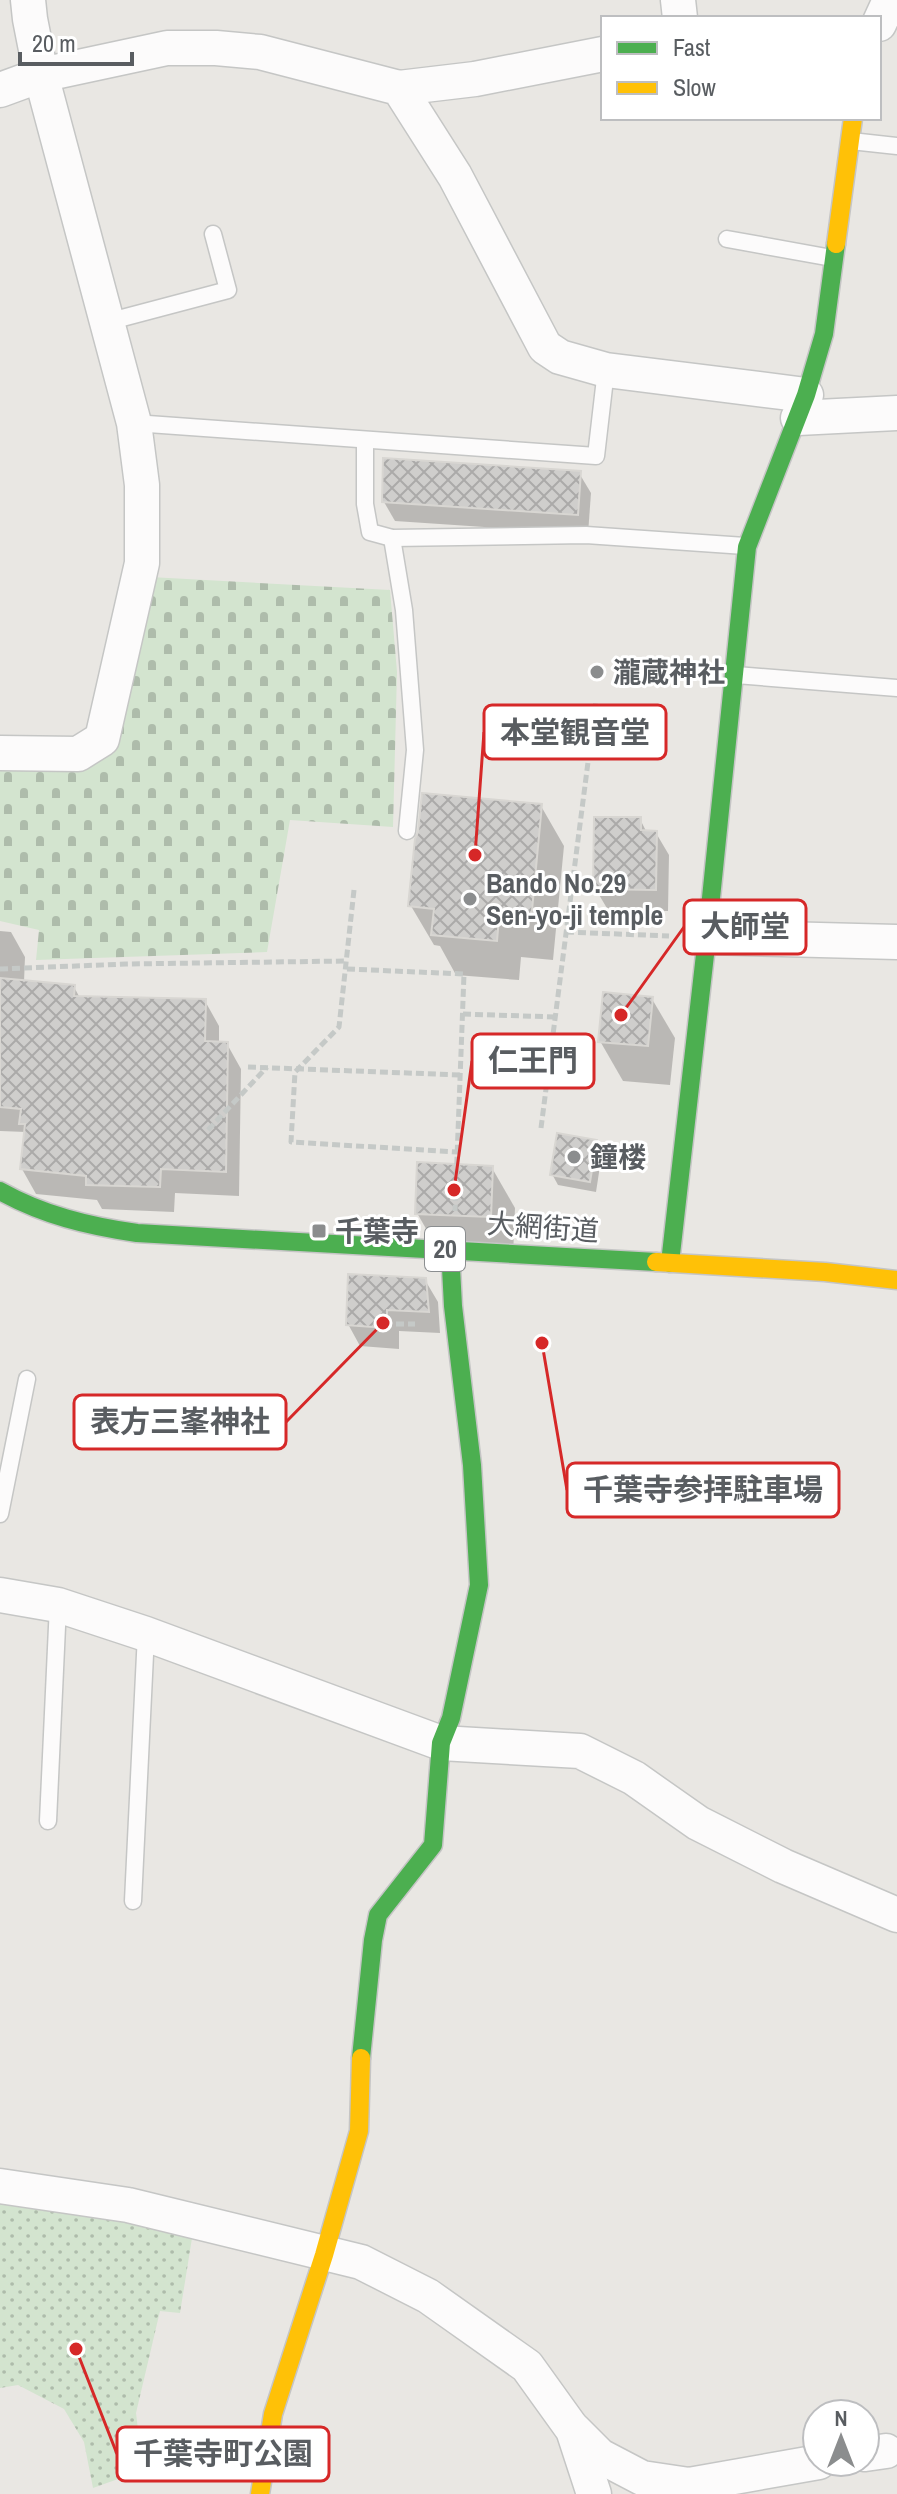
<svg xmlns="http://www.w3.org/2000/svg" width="897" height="2494" font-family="'Archivo Narrow','Noto Sans JP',sans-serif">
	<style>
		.cemetery { fill: url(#cemetery-stones) }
		.park { fill: url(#park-dots) }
		.shadow { fill: #0003 }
		.building { fill: url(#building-cross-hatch); stroke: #d8d6d2; stroke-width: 2 }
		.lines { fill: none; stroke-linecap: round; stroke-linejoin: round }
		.lane-casing { stroke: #c5c6c5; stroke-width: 19 }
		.street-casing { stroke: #c5c6c5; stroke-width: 37 }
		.fast-casing { stroke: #c5c5c5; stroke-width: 21 }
		.slow-casing { stroke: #c5c5c5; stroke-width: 21 }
		.path { stroke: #c5c9c7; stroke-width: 5; stroke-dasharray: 8 4; stroke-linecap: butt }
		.lane { stroke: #fcfbfb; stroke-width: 16 }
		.street { stroke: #fcfbfb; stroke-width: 34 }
		.fast { stroke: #4caf50; stroke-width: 18 }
		.slow { stroke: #ffc107; stroke-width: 18 }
		.poi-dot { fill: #8b8d8e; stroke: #fff; stroke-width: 3 }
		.labels { text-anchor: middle; stroke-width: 6; stroke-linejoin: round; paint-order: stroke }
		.shield { fill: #fff; stroke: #8b8e90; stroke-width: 2 }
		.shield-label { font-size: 26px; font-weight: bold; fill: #595d61 }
		.poi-label { font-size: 28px; font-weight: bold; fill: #595d61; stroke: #fff; text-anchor: start }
		.street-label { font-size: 28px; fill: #595d61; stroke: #fff }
		.leader { fill: none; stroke: #d62828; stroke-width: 3 }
		.callout-dot { fill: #d62828; stroke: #fff; stroke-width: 3 }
		.callout { fill: #fff; stroke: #d62828; stroke-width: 3 }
		.callout-label { font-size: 30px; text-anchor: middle; font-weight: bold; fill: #595d61 }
	</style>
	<defs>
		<pattern id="cemetery-stones" width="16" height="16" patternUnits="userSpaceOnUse" patternTransform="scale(2)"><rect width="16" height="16" fill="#d3e4cf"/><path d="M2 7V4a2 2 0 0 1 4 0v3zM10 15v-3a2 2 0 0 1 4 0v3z" fill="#aebcab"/></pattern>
		<pattern id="park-dots" width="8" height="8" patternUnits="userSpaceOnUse" patternTransform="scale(2)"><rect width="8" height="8" fill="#d3e4cf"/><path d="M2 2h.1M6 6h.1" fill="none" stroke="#aebcab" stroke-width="1.8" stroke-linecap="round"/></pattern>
		<pattern id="building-cross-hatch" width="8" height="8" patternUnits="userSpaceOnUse" patternTransform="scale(2)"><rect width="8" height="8" fill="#cfcecc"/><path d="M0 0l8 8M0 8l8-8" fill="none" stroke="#abaaa9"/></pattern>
	</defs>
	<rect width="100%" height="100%" fill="#e9e7e3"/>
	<!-- cemetery -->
	<polygon class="cemetery" points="150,577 390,590 397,672 393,827 290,820 267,952 36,960 39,930 0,921 0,765 86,765"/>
	<!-- park -->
	<polygon class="park" points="0,2197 102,2212 192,2238 180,2313 160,2311 136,2413 143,2470 93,2488 84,2442 64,2409 18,2385 0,2388"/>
	<!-- shadow -->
	<g class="shadow">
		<polygon points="579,473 591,493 588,534 395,521 384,502"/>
		<polygon points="541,806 564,846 553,960 521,957 519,980 456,975 440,946 434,945 411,906"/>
		<polygon points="640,819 647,833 656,833 669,855 668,911 608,910 595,888"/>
		<polygon points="0,931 11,932 25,957 24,982 74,987 80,998 205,1001 219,1026 219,1044 227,1044 241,1069 239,1196 175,1193 174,1212 102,1209 97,1200 36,1194 22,1169 26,1132 0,1131"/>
		<polygon points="652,999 675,1038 670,1085 623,1081 600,1041"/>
		<polygon points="596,1142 602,1153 596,1192 558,1185 552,1174"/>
		<polygon points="492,1168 515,1208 513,1257 440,1253 417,1213"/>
		<polygon points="425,1280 438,1302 440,1333 399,1331 399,1349 360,1346 348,1324"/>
	</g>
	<!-- building -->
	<g class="building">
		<polygon points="383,458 581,471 578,515 382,502"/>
		<polygon points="422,793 542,804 531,921 499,918 497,941 431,935 434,909 408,906 415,839 418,832"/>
		<polygon points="594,817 641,817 641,830 657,831 656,890 593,889"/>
		<polygon points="0,978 75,985 74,996 206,999 205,1041 228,1042 226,1172 161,1169 160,1187 86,1185 86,1176 20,1169 25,1124 19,1124 21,1109 0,1107"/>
		<polygon points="603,992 653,997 648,1046 598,1042"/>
		<polygon points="557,1133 597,1140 590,1182 550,1175"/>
		<polygon points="417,1162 493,1166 491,1217 415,1214"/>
		<polygon points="348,1274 426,1278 429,1312 387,1310 387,1328 346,1325"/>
	</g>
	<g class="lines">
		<!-- lane casing -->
		<g class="lane-casing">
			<g id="lane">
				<polyline points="851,141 897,146"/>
				<polyline points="727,239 832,258"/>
				<polyline points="107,322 228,290 213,234"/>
				<polyline points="134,423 596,456 606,370"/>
				<polyline points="365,440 365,504 370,532 392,538 586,535 745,546"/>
				<polyline points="392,538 404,610 415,750 407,831"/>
				<polyline points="736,675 897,688"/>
				<polyline points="0,1514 27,1379"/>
				<polyline points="48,1821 58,1605"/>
				<polyline points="133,1901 146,1634"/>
			</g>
		</g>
		<!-- street casing -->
		<g class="street-casing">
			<g id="street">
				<polyline points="678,0 680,18"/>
				<polyline points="879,24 890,0"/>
				<polyline points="399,88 475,79 603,54"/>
				<polyline points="0,90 41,75 167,48 216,48 260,52 399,88 455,176 545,347 560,357 606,370 806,395"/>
				<polyline points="798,418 897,413"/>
				<polyline points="0,753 78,754 102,739 142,563 142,485 134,423 41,75 30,19 28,0"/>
				<polyline points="707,937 897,942"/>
				<polyline points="0,1595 58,1605 146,1634 441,1743 580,1751 634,1778 698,1823 783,1866 897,1915"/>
				<polyline points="0,2186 128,2205 361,2262 428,2296 527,2366 573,2430 594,2494"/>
				<polyline points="574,2430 600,2456 642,2478 689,2485 819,2462"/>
				<polyline points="865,2454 886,2451"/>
			</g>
		</g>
		<!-- fast casing -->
		<g class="fast-casing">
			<g id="fast">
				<path d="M 0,1191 C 43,1215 88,1226 137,1233 L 656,1262"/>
				<polyline points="670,1263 707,937 747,547 806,395 824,334 836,244"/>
				<polyline points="361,2058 373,1940 378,1915 433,1845 441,1743 451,1718 479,1585 472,1465 453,1306 450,1249"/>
			</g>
		</g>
		<!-- slow casing -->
		<g class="slow-casing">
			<g id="slow">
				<polyline points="836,244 853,118"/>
				<polyline points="656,1262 825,1272 897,1280"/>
				<polyline points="260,2494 273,2414 324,2255 359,2131 361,2058"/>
			</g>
		</g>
		<!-- path -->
		<g class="path">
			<polyline points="354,890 339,1027 295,1072 291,1142 458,1152"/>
			<polyline points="566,932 669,936"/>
			<polyline points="0,969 126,964 347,961"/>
			<polyline points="347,969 464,974 455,1211"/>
			<polyline points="463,1014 555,1017"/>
			<polyline points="248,1067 461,1075"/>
			<polyline points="541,1128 596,700"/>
			<polyline points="208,1130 267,1067"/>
			<polyline points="396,1324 415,1324"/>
		</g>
		<!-- lane -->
		<use href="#lane" class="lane"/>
		<!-- street -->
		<use href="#street" class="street"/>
		<!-- fast -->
		<use href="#fast" class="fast"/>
		<!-- slow -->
		<use href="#slow" class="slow"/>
	</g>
	<!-- markers -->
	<g class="poi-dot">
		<circle cx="597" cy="672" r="8"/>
		<circle cx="470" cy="899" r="8"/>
		<circle cx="574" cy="1157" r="8"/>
		<rect x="311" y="1223" width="16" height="16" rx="4"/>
	</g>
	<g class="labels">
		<!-- shield labels -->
		<rect class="shield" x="425" y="1227" width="40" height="44" rx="6"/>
		<g class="shield-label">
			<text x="445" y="1258">20</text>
		</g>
		<!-- poi labels -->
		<g class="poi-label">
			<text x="613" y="682">瀧蔵神社</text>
			<text x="486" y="893">Bando No.29<tspan x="486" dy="32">Sen-yo-ji temple</tspan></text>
			<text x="590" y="1167">鐘楼</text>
			<text x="335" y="1241">千葉寺</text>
		</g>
		<!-- street labels -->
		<g class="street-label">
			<text transform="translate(543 1227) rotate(4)" y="10">大網街道</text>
		</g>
	</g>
	<!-- callouts -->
	<path class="leader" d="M475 855L484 732M621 1015L684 927M454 1190L472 1061M383 1323L286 1422M542 1343L567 1490M76 2349L117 2454"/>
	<g class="callout-dot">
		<circle cx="475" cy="855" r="8"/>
		<circle cx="621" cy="1015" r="8"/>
		<circle cx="454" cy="1190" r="8"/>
		<circle cx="383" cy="1323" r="8"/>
		<circle cx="542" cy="1343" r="8"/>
		<circle cx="76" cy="2349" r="8"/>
	</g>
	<g class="callout">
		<rect x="484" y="705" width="182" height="54" rx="8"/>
		<rect x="684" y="900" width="122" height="54" rx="8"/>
		<rect x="472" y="1034" width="122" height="54" rx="8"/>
		<rect x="74" y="1395" width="212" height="54" rx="8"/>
		<rect x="567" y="1463" width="272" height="54" rx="8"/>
		<rect x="117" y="2427" width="212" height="54" rx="8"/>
	</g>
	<g class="callout-label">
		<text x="575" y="743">本堂観音堂</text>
		<text x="745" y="937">大師堂</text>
		<text x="533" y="1071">仁王門</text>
		<text x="180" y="1432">表方三峯神社</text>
		<text x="703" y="1500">千葉寺参拝駐車場</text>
		<text x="223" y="2464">千葉寺町公園</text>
	</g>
	<!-- legend -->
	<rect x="601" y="16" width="280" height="104" fill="#ffffff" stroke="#bdbec0" stroke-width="2"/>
	<rect x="617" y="42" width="40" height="12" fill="#4caf50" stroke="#bdbec0" stroke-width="2"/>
	<text x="673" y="56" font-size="24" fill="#595d61">Fast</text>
	<rect x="617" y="82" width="40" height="12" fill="#ffc107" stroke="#bdbec0" stroke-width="2"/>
	<text x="673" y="96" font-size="24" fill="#595d61">Slow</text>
	<!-- north arrow -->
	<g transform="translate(841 2438)"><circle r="38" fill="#ffffff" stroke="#bdbec0" stroke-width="2"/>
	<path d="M0-6L14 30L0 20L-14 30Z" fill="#8b8d8e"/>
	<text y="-12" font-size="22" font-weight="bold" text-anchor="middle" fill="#595d61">N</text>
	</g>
	<!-- scale -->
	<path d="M20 52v12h112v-12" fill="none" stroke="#595d61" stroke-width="4"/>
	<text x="32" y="52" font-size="24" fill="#595d61" stroke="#ffffff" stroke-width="6" paint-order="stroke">20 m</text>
</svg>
